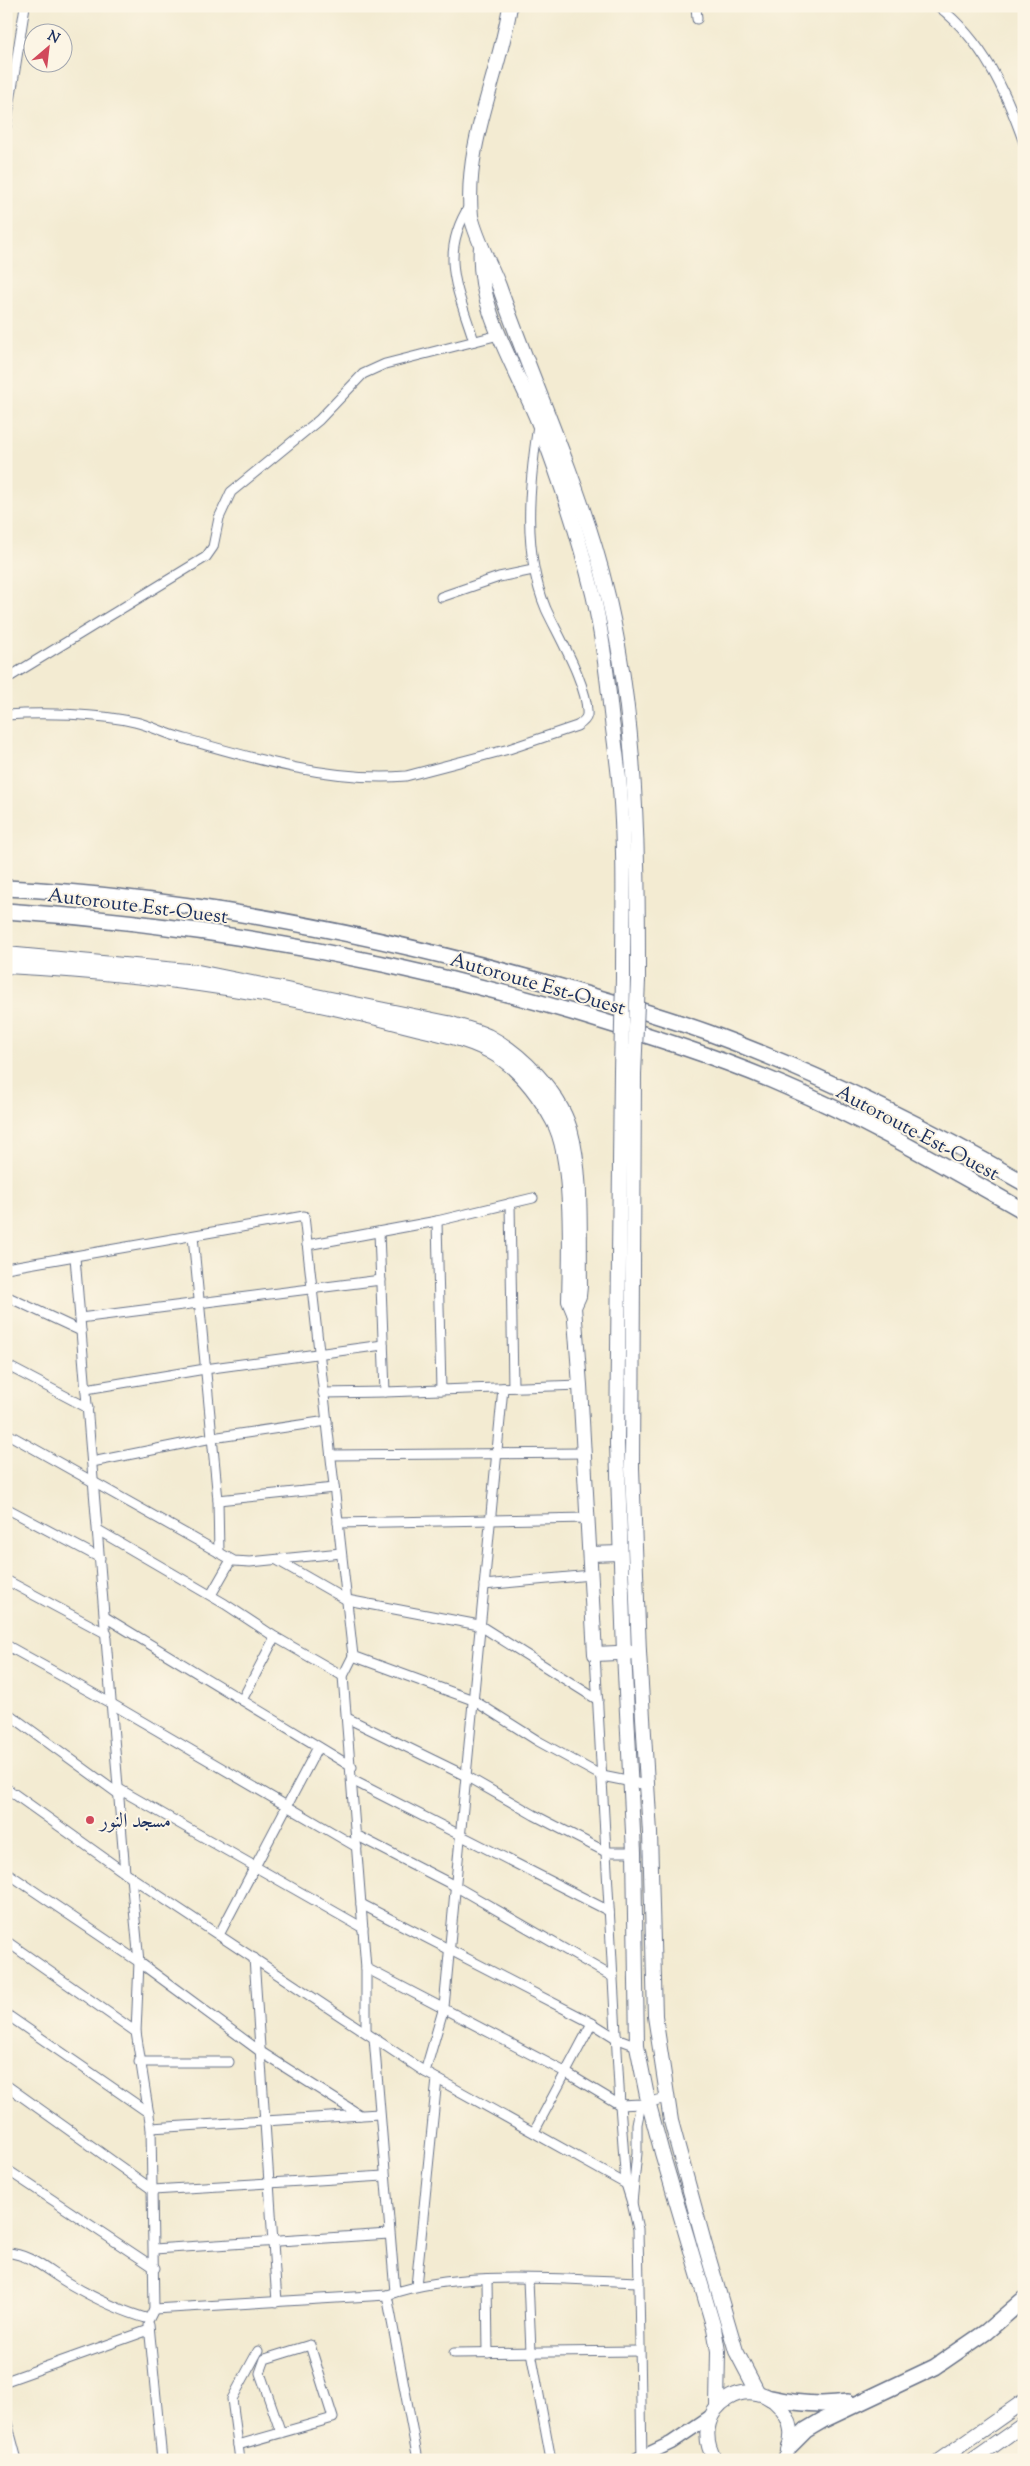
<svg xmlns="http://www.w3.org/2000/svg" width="1030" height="2466" font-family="'Sorts Mill Goudy',Amiri,serif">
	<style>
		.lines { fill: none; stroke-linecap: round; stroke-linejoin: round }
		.minor-casing { stroke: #677187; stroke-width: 11 }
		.secondary-casing { stroke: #677187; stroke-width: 15 }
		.primary-casing { stroke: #677187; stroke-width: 16 }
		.trunk-casing { stroke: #677187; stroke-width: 16 }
		.motorway-casing { stroke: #677187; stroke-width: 18 }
		.minor { stroke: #fff; stroke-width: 9 }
		.secondary { stroke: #fff; stroke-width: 12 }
		.primary { stroke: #fff; stroke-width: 14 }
		.trunk { stroke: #fff; stroke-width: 14 }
		.motorway { stroke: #fff; stroke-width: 15 }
		.primary-bridge-casing { stroke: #677187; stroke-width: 16; stroke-linecap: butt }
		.primary-bridge { stroke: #fff; stroke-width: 14 }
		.poi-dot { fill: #d1495b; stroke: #fcf5e5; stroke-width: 2 }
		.labels { text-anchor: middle; stroke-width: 4; stroke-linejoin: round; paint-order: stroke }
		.street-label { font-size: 20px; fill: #1b2f5e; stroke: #fcf5e5 }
		.poi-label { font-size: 20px; fill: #1b2f5e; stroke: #fcf5e5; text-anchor: start }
	</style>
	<rect width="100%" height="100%" fill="#fcf5e5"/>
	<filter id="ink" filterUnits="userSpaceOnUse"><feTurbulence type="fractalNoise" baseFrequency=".02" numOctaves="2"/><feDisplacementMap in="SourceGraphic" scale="10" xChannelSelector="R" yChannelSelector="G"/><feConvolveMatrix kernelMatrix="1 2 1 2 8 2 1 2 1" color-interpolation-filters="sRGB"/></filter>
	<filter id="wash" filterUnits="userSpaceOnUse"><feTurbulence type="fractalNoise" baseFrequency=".0096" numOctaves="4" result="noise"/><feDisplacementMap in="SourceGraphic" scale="20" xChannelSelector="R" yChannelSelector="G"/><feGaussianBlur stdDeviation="1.12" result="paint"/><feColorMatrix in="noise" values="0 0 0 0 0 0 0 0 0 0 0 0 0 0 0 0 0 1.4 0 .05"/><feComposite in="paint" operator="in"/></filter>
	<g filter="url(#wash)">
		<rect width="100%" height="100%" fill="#f3ebd2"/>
	</g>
	<g filter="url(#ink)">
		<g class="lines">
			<!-- minor casing -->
			<g class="minor-casing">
				<g id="minor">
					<polyline points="696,6 697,19"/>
					<path d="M 938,6 C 983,41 1006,91 1024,143"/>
					<polyline points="6,127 25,6"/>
					<path d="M 470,205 C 438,255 458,290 474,341"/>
					<polyline points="441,597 499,577 533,570"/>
					<polyline points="6,679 206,557 213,547 219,518 231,492 319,420 363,374 385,364 499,335"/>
					<path d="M 6,715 C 44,712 98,714 135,722 C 152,726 166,734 182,738 C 254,759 331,782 406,776 L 509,749 L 577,726 C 582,723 586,720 587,715 C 589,687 558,635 546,609 C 522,551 529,486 538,425"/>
					<polyline points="510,1203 513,1387"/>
					<polyline points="437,1221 441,1390"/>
					<polyline points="379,1232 385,1392 580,1385"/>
					<polyline points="193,1236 218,1500 219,1553"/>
					<polyline points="307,1245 437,1221 533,1198"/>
					<polyline points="75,1257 125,1873"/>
					<polyline points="6,1268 304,1216 353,1656 343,1676 366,1968 366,2032"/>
					<polyline points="6,1296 81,1331"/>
					<polyline points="80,1318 381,1280"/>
					<polyline points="6,1365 88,1408"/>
					<polyline points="86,1389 205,1369 383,1345"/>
					<polyline points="323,1393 385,1392"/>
					<polyline points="6,1433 234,1561 250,1562 341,1553"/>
					<polyline points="331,1455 584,1453"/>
					<polyline points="92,1462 212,1438 327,1421"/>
					<polyline points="218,1500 334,1488"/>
					<polyline points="6,1508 100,1558"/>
					<polyline points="338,1523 588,1518"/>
					<polyline points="98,1530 225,1604 275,1637 343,1676"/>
					<polyline points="277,1560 347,1600 479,1625 598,1700"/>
					<polyline points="6,1580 107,1634"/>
					<polyline points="484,1585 591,1575"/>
					<polyline points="211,1595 231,1560"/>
					<polyline points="105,1617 352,1767"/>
					<polyline points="6,1645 112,1704 357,1847"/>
					<polyline points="595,1654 620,2105 626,2184 632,2203"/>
					<polyline points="353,1656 473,1700 538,1741 602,1776 647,1785"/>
					<polyline points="242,1700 275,1637"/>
					<polyline points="6,1712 120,1795"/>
					<polyline points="347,1718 466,1776 534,1815 606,1852 634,1852"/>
					<polyline points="352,1780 609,1911"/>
					<polyline points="6,1788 125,1873 425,2072 626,2184"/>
					<polyline points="119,1789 363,1928"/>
					<polyline points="356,1835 455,1886 613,1977"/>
					<polyline points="6,1872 139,1962 261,2052 360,2115"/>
					<polyline points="361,1904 592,2023 616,2038 637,2046"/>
					<polyline points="219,1935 318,1747"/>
					<polyline points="6,1941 136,2032"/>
					<polyline points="254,1958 277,2302"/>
					<polyline points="366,1968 565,2072 620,2105 641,2104 667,2098"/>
					<polyline points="6,2014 149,2113"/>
					<polyline points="374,2038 395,2292"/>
					<polyline points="139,2062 229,2062"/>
					<polyline points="425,2072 444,2007 503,1388"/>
					<polyline points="6,2085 153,2190 384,2176"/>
					<polyline points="641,2104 637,2124 637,2153 632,2203 638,2229 642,2460"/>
					<polyline points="151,2128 379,2114"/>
					<polyline points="534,2132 592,2023"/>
					<polyline points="6,2169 155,2268"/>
					<polyline points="154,2249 389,2234"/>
					<path d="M 6,2253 C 28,2252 50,2273 68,2283 C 94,2298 120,2311 149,2319 L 154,2309 L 151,2128 L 136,2032 L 139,1962 L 131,1877"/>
					<polyline points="528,2279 531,2352 551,2460"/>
					<polyline points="487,2280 488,2353"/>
					<polyline points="416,2286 437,2079"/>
					<polyline points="387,2295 418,2460"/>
					<path d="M 154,2309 L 387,2295 C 460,2269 562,2280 639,2282"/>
					<polyline points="149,2325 162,2460"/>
					<polyline points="454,2353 639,2351"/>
					<polyline points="6,2381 149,2330"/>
					<polyline points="6,2419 17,2460"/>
					<polyline points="238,2445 333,2418 310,2345 265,2359 260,2373 281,2433"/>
					<polyline points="240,2460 232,2399 258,2351"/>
				</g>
			</g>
			<!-- secondary casing -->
			<g class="secondary-casing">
				<polyline id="secondary" points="635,2460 671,2443 711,2416"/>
			</g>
			<!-- primary casing -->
			<g class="primary-casing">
				<g id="primary">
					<path d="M 510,6 C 499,77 464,144 471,216 C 477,241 490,263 499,286 C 530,374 568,458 595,547 C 637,687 638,835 638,980"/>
					<path d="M 481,246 C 476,309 517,368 539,424 C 560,479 579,537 593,594 C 602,633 607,673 611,713 C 614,738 618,764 620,789 C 625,851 623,915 623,978"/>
					<polyline points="621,1071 617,1444 624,1653 634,1852 637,2046 648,2101 662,2153 714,2328 718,2351 717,2406"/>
					<polyline points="634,1074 632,1468 639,1652 650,1833 655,2016 671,2121 704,2242 736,2351 758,2393"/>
					<path d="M 715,2460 C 684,2407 756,2365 785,2414 C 792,2425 793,2438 788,2450"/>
				</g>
			</g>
			<!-- trunk casing -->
			<g class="trunk-casing">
				<g id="trunk">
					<path d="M 6,954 L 198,972 L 448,1023 C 461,1027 475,1030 488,1036 C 522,1054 558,1091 570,1129 C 583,1175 579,1238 580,1286 L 579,1296 L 574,1307 L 580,1385 L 595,1654 L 639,1652"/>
					<path d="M 6,966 C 141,973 274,990 404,1025 C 434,1033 469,1038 496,1055 C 521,1071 539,1095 553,1121 C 574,1158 570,1257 569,1301 L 574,1313"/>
					<polyline points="590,1554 620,1553"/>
					<polyline points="786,2457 786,2460"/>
					<polyline points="940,2460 1024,2401"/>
					<polyline points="973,2460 1024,2424"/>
				</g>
			</g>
			<!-- motorway casing -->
			<g class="motorway-casing">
				<g id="motorway">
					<path d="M 6,888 C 183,897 359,931 529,978 C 590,995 650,1012 709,1033 C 818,1073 923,1125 1024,1183"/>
					<path d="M 6,911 C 198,924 388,958 572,1012 C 644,1034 716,1056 785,1086 C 868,1121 946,1167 1024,1211"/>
					<path d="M 771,2398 C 798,2404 821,2406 848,2402"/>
					<polyline points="790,2446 806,2430 823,2420 935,2367 986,2332 1024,2299"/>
				</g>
			</g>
			<!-- minor -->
			<use href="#minor" class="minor"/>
			<!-- secondary -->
			<use href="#secondary" class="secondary"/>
			<!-- primary -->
			<use href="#primary" class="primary"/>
			<!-- trunk -->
			<use href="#trunk" class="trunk"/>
			<!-- motorway -->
			<use href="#motorway" class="motorway"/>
			<!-- primary-bridge casing -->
			<g class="primary-bridge-casing">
				<g id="primary-bridge">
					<polyline points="621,1071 623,978"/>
					<polyline points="634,1074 638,980"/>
				</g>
			</g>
			<!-- primary-bridge -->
			<use href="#primary-bridge" class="primary-bridge"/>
		</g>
	</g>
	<!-- markers -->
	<circle class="poi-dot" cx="90" cy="1820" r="5"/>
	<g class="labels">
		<!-- street labels -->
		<g class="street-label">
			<text transform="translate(138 905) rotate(7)" y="7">Autoroute Est-Ouest</text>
			<text transform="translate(538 983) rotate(16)" y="7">Autoroute Est-Ouest</text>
			<text transform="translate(918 1132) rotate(28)" y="7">Autoroute Est-Ouest</text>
		</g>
		<!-- poi labels -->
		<g class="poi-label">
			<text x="100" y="1827">مسجد النور</text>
		</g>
	</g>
	<!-- margin -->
	<rect width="1030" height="2466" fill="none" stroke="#fcf5e5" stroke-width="25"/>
	<!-- north arrow -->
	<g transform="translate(48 48) rotate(28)"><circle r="24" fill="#fcf5e5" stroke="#a2a6af"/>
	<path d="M0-4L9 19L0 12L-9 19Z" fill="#d1495b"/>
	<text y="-8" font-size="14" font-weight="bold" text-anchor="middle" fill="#1b2f5e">N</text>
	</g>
</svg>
